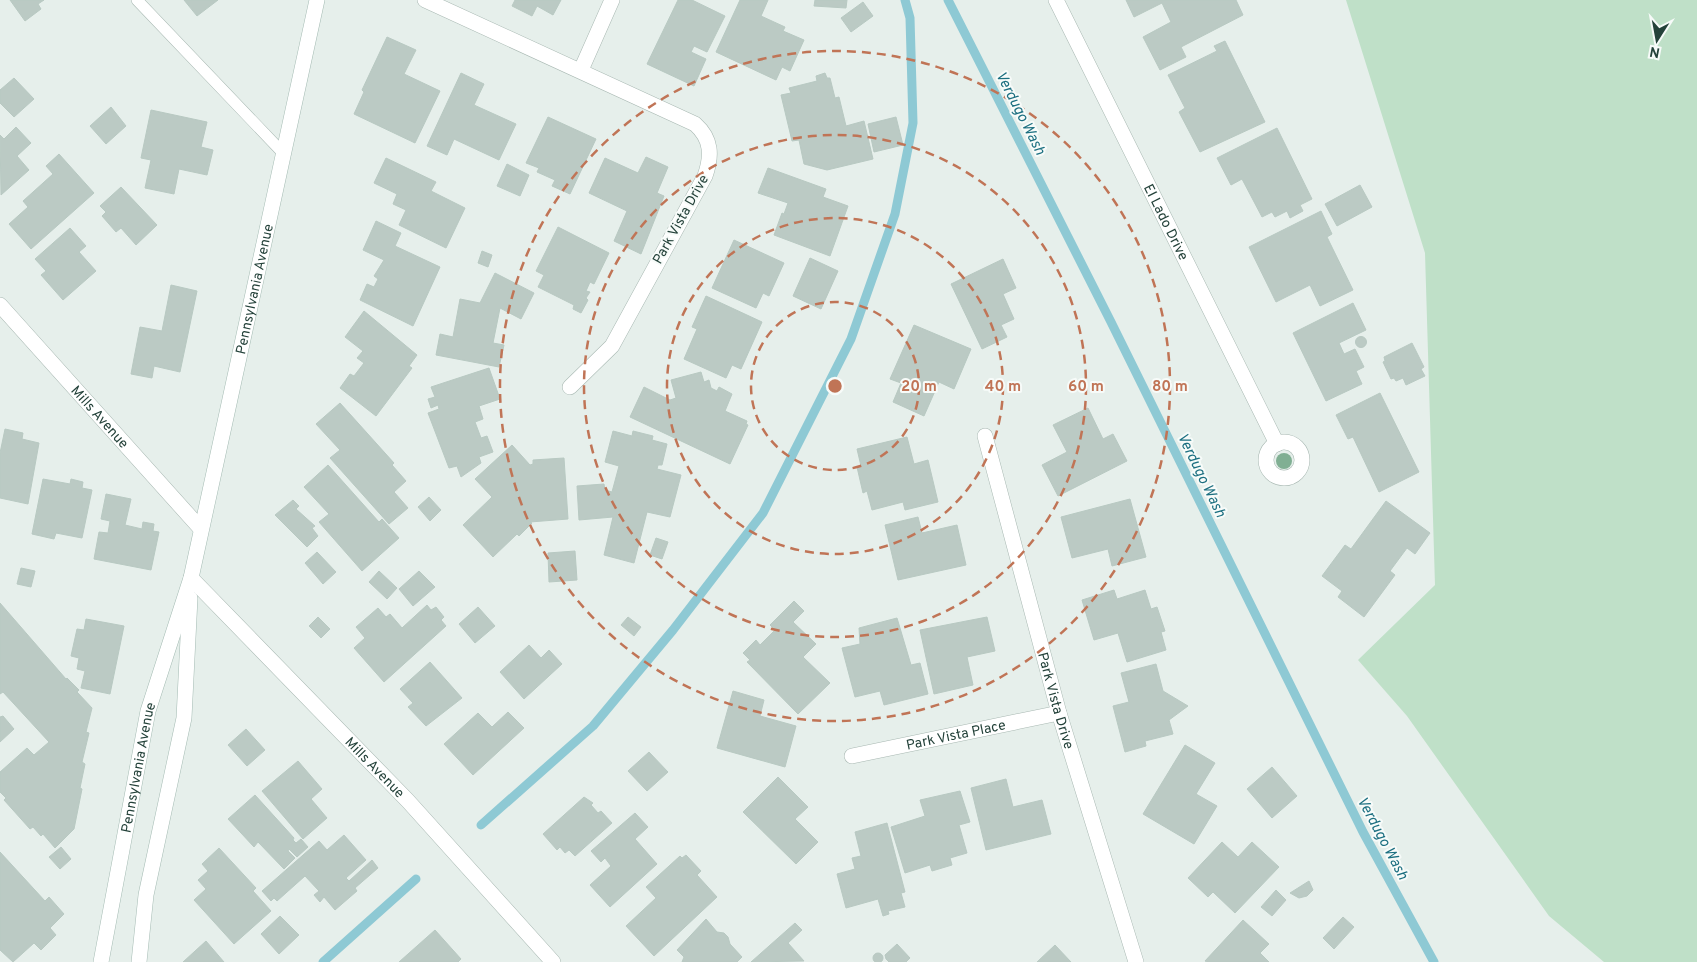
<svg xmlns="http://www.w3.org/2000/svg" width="1697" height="962" font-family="Overpass,sans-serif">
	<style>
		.green { fill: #bfe0c8 }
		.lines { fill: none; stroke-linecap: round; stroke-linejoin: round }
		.stream { stroke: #8ec9d4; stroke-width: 9 }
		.building { fill: #bbcac4; stroke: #b8c9c2 }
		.lane-casing { stroke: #a8b8b2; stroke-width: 12 }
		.street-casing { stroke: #a8b8b2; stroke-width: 16 }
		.secondary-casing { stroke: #a4bbb3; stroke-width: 16 }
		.lane { stroke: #fff; stroke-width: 11 }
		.street { stroke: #fff; stroke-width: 15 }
		.secondary { stroke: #fff; stroke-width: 15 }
		.tree { fill: #80af93 }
		.ring { fill: none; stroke: #c07456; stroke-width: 2.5; stroke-dasharray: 9 6 }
		.labels { text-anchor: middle; stroke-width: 4; stroke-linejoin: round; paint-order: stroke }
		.street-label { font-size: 14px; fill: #24423a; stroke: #f7fbf9 }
		.water-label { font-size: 15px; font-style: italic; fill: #1c6f80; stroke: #f7fbf9 }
		.centre { fill: #c07456; stroke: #f7fbf9; stroke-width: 2.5 }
		.ring-label { font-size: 15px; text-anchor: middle; font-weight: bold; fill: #c07456; stroke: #f7fbf9; stroke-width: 4; stroke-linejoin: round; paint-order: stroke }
	</style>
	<rect width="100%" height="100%" fill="#e6efeb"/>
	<!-- green -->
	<polygon class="green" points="1346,0 1697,0 1697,962 1604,962 1549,916 1407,716 1358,660 1435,585 1425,253"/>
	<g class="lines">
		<!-- stream -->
		<g class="stream">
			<polyline points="948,0 1111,322 1363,832 1434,962"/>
			<polyline points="481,825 593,726 673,630 763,513 851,339 895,214 913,123 910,18 905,0"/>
			<polyline points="323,962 416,879"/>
		</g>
	</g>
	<!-- building -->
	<g class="building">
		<polygon points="10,0 44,0 38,4 41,9 25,21"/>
		<polygon points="184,0 218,0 197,16"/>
		<polygon points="515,0 561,0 553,15 537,6 532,16 512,6"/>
		<polygon points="678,0 692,0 725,16 707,52 694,46 691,52 706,59 694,86 647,64"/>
		<polygon points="740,0 768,0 761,16 785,27 783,31 804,40 790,71 782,67 776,80 716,52"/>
		<polygon points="815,0 847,0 846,8 814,6"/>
		<polygon points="1126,0 1236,0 1243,15 1181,47 1186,57 1160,70 1143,37 1171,22 1162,3 1134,17"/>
		<polygon points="863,2 873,16 851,32 841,18"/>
		<polygon points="387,37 416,50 404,74 440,91 415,143 354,114 364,92 362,90"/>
		<polygon points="1225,41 1265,122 1200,152 1179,112 1185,108 1168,75 1217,51 1214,46"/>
		<polygon points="461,73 484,84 474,105 516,124 499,160 454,139 447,155 427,146"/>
		<polygon points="825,73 827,78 830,78 835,98 839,97 846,126 864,121 873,159 827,170 804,164 799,140 792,141 781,95 791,93 789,88 817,81 816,76"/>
		<polygon points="14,78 34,99 14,117 0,103 0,90"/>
		<polygon points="111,107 126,126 106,144 90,126"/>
		<polygon points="151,110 207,122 201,147 213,150 207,175 179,169 174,194 145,188 151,160 141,158"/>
		<polygon points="548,117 596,139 570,194 552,186 555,180 537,172 539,168 526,163"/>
		<polygon points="896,117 903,145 874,152 868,124"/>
		<polygon points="16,127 31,143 17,156 29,170 1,195 0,135 4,139"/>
		<polygon points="1277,128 1312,199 1300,205 1303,211 1290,218 1287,211 1275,217 1272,212 1262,217 1242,179 1231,185 1217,158"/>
		<polygon points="59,154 94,193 31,249 9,224 28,207 23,201 53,174 46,166"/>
		<polygon points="646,157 668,167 657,193 664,196 641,254 614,241 627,211 589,193 605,158 638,173"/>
		<polygon points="386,158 436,182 431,191 465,208 446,248 399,225 406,210 393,204 397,194 374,183"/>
		<polygon points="507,164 529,175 520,196 497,186"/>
		<polygon points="768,168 826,189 823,197 848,206 830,256 774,235 782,213 784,214 788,203 758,193"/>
		<polygon points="1360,185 1372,207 1337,226 1325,204"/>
		<polygon points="121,187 157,225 136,245 121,228 116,232 102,216 106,212 100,206"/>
		<polygon points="1321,211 1332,234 1327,237 1353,290 1320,306 1310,285 1276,302 1249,247"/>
		<polygon points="376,221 401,233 395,246 440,267 413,326 360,300 367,284 374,287 378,279 374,276 384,260 363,250"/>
		<polygon points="558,227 609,253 594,284 590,282 586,291 590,292 586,298 588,300 581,313 573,309 574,305 538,287 544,275 536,271"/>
		<polygon points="70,228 86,246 79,252 96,271 63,300 41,275 46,271 35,259"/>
		<polygon points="734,240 784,263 769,296 763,293 756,308 712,288"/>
		<polygon points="482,251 492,255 488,267 478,263"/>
		<polygon points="810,258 838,271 821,309 793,296"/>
		<polygon points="1003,259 1016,288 1003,294 1014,319 1001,325 1007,337 982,349 951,284"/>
		<polygon points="495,273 534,293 521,319 500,308 493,343 504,345 499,367 436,355 440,334 453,337 460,299 480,303"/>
		<polygon points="171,285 197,291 180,372 154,366 152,378 131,374 140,327 162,331"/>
		<polygon points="706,296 762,322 741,369 732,365 726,378 684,359 697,329 692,327"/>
		<polygon points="1353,303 1366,330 1339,343 1344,354 1355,349 1364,367 1356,371 1362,384 1326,401 1293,333"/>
		<polygon points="364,311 417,355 409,366 412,368 376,416 340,388 350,374 354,376 364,363 357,358 363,351 345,337"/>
		<polygon points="914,325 971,349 954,389 939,382 924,416 893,402 901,383 890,379"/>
		<circle cx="1361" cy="342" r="5.5"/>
		<polygon points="1412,343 1424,367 1421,369 1425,376 1406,385 1403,378 1396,381 1394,378 1391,379 1383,362 1385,361 1384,357"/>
		<polygon points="489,368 500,399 479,406 483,419 475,422 481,438 487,436 493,452 479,457 481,463 461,477 457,466 449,468 428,413 439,409 438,405 431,408 428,399 435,397 431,387"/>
		<polygon points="701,372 704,382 709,380 711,388 717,391 719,387 732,394 725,411 747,421 746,424 748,425 730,464 630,417 644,387 670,400 676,398 671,380"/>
		<polygon points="1380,393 1419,472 1379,492 1353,437 1348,439 1336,415"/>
		<polygon points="340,403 394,463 392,465 406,481 394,492 408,508 389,524 330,458 340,450 316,424"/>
		<polygon points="1088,408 1103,439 1113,434 1127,461 1058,496 1042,465 1067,452 1053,425"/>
		<polygon points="5,429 23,433 22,439 39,443 28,504 0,498 0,453"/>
		<polygon points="613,431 632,436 633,431 653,436 652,440 667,444 662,465 658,465 657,469 681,475 670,517 647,512 634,563 604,555 613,517 579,520 577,486 604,484 605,490 612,492 619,466 605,462"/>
		<polygon points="907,437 914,464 928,460 938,502 905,510 903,502 872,510 867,491 863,493 857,467 861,466 857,449"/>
		<polygon points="512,445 530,465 533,464 533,460 564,458 568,519 530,522 532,523 519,536 517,534 493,557 463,525 492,497 475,479"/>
		<polygon points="328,465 379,522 382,519 399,538 362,571 319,522 329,514 304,487"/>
		<polygon points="43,479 70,484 71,479 83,482 82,488 92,490 82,538 56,533 54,539 32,534"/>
		<polygon points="106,494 131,499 125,525 142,529 143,522 154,524 153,531 159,532 151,570 94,559 99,532 108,533 110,521 101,519"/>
		<polygon points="429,497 441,510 430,521 418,507"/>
		<polygon points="1130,499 1146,557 1112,566 1108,549 1072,558 1061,517"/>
		<polygon points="293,500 299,506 296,509 315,526 312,528 318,536 307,547 275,515"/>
		<polygon points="1386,501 1430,533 1415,554 1407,548 1390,571 1395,575 1364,617 1338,597 1342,591 1322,576 1345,545 1351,549"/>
		<polygon points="918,517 922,533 957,525 966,565 898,580 885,525"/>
		<polygon points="656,538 668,542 662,559 650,555"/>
		<polygon points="575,551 577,580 549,582 548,553"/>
		<polygon points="317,552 336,572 323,584 305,563"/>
		<polygon points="21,568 35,571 31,587 17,584"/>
		<polygon points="379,571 397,588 387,599 369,582"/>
		<polygon points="419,571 435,587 413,606 399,589"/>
		<polygon points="1114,590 1117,599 1145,590 1151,609 1157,607 1165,631 1161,632 1166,650 1127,662 1118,633 1094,640 1082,600"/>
		<polygon points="794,601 804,611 793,622 816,644 803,657 830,683 798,714 747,662 750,660 743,653 756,640 760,645 775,630 770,625"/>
		<polygon points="0,603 66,679 67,678 79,690 77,692 92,708 86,732 89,733 82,762 85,764 80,788 82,789 74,829 55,848 43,834 41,836 33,827 30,829 4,800 6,798 0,792 0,772 27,748 34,755 49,742 3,692 0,694"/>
		<polygon points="427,605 431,610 436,607 444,617 441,620 446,626 384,682 354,648 365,638 356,627 378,608 386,617 390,614 402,628"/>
		<polygon points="478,607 495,626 475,643 459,624"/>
		<polygon points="318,617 330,629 321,638 309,626"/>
		<polygon points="628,617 641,627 634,636 621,625"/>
		<polygon points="987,617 995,651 967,657 973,685 934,694 920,630"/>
		<polygon points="897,618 911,665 920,663 928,694 884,705 880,691 855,697 842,648 860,644 859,628"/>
		<polygon points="86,619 124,626 110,694 81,688 85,671 77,669 79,658 71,656 77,629 84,630"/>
		<polygon points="529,645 541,658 549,650 562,664 524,699 500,672"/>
		<polygon points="430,662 462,698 426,726 408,707 413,703 400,689"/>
		<polygon points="1156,664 1163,691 1188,706 1169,720 1173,734 1145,741 1146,746 1125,752 1113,706 1129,702 1121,673"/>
		<polygon points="733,691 764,700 760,716 796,726 785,767 717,748"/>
		<polygon points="508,712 524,728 473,775 444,744 478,713 492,727"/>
		<polygon points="3,716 14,729 0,742 0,717"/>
		<polygon points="246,729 265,750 247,766 228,745"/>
		<polygon points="1185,745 1215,763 1196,794 1217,806 1194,844 1143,814"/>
		<polygon points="649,752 668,772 647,791 628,771"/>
		<polygon points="298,761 322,789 311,799 327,818 303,839 262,791"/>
		<polygon points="1272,767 1297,796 1272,818 1247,789"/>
		<polygon points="778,777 808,807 795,819 818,842 796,864 743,812"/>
		<polygon points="1006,779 1013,807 1042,800 1051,834 986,850 971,788"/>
		<polygon points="960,791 970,822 959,825 967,853 950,858 952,865 932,871 930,865 905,873 891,827 925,816 920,800"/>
		<polygon points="255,795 294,838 293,840 296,843 301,839 308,847 297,857 289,849 288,851 295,858 284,869 258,842 254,847 228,819"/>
		<polygon points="584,797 593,803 591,805 598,813 601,811 612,823 575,856 569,850 565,853 560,847 557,850 543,834"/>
		<polygon points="635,813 648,827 635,839 657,864 610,907 590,885 611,866 605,858 601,862 591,851"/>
		<polygon points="887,823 905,892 901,893 905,907 888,911 889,914 883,916 878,899 846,908 837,874 855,869 852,858 861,856 855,832"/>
		<polygon points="344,835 366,860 346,878 349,881 372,860 378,868 355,888 357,891 335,910 324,897 320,902 314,895 319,891 305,876 277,901 274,898 271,901 262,891 319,841 327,850"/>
		<polygon points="1222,842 1238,857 1252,842 1279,867 1235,913 1213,892 1208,897 1188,878"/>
		<polygon points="61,847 71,859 60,869 49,857"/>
		<polygon points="219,848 256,888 253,891 271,911 234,944 194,900 206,889 198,880 208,871 202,864"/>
		<polygon points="0,852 45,901 49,897 64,914 50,928 56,935 41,950 34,943 13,962 0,950"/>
		<polygon points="686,855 701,871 697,875 717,897 654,956 626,926 656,898 646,887 680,856 682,858"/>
		<polygon points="1309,881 1313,890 1307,896 1299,898 1290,893"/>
		<polygon points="1276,890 1286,900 1272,916 1261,907"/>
		<polygon points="280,916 299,935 279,954 261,934"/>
		<polygon points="1343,917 1354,927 1334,949 1323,938"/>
		<polygon points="706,919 717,932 724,933 728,937 730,944 742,957 737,962 682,962 684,957 677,950"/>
		<polygon points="1243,920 1269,944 1260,953 1269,962 1207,962 1205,961"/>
		<polygon points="795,923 802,930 788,943 804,961 751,962"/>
		<polygon points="435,930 461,959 458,962 399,962"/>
		<polygon points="206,941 224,962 183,962"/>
		<polygon points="897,944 910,958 906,962 889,962 886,959 885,955"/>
		<polygon points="1055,945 1071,962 1037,962"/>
		<circle cx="878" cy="958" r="5"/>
	</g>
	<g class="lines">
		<!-- lane casing -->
		<g class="lane-casing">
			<polyline id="lane" points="137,0 284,154"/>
		</g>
		<!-- street casing -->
		<g class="street-casing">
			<g id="street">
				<path d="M 425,0 L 695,124 C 712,139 712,156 705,176 L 612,346 L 570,387"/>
				<path id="s1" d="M 1056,0 L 1277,444"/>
				<polyline points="581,70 612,0"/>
				<path id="s2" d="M 0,305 L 201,529"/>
				<path id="s3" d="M 985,436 L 1059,713 L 1136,962"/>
				<circle cx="1284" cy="460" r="18"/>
				<path id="s4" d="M 191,578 L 408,801 L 553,962"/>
				<path id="s5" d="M 852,756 L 1059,713"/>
			</g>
		</g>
		<!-- secondary casing -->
		<g class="secondary-casing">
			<g id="secondary">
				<path id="s6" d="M 101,962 L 148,711 L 191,578 L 317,0"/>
				<polyline points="139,962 146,895 184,718 190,598"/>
			</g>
		</g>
		<!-- lane -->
		<use href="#lane" class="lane"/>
		<!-- street -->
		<use href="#street" class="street"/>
		<!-- secondary -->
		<use href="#secondary" class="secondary"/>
	</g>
	<!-- trees -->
	<circle class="tree" cx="1284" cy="461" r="8"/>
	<!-- distance rings -->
	<g class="ring">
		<circle cx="835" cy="386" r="84"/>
		<circle cx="835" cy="386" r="168"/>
		<circle cx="835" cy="386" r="251"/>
		<circle cx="835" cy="386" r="335"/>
	</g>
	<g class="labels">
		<!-- street labels -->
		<g class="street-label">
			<text transform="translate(680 219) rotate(-61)" y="5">Park Vista Drive</text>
			<text dy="5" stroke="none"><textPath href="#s1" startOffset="248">El Lado Drive</textPath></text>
			<text dy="5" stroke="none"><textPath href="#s6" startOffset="691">Pennsylvania Avenue</textPath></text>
			<text dy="5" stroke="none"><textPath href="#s2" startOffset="150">Mills Avenue</textPath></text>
			<text dy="5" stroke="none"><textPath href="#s3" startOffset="274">Park Vista Drive</textPath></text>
			<text dy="5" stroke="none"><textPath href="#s5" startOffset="106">Park Vista Place</textPath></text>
			<text dy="5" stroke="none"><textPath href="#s4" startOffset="264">Mills Avenue</textPath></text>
			<text dy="5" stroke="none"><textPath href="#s6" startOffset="198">Pennsylvania Avenue</textPath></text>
		</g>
		<!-- water labels -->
		<g class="water-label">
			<text transform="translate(1021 113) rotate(63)" y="5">Verdugo Wash</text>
			<text transform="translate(1202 475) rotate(64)" y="5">Verdugo Wash</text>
			<text transform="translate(1383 838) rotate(62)" y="5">Verdugo Wash</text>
		</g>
	</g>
	<circle cx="835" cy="386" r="8" class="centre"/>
	<g class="ring-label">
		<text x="919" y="391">20 m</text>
		<text x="1003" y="391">40 m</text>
		<text x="1086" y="391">60 m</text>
		<text x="1170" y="391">80 m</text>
	</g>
	<!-- north arrow -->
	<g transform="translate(1657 40) rotate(191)" stroke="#f7fbf9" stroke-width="4" paint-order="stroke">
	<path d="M0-4L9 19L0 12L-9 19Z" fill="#24423a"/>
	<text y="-8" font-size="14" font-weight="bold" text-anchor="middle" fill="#24423a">N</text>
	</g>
</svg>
